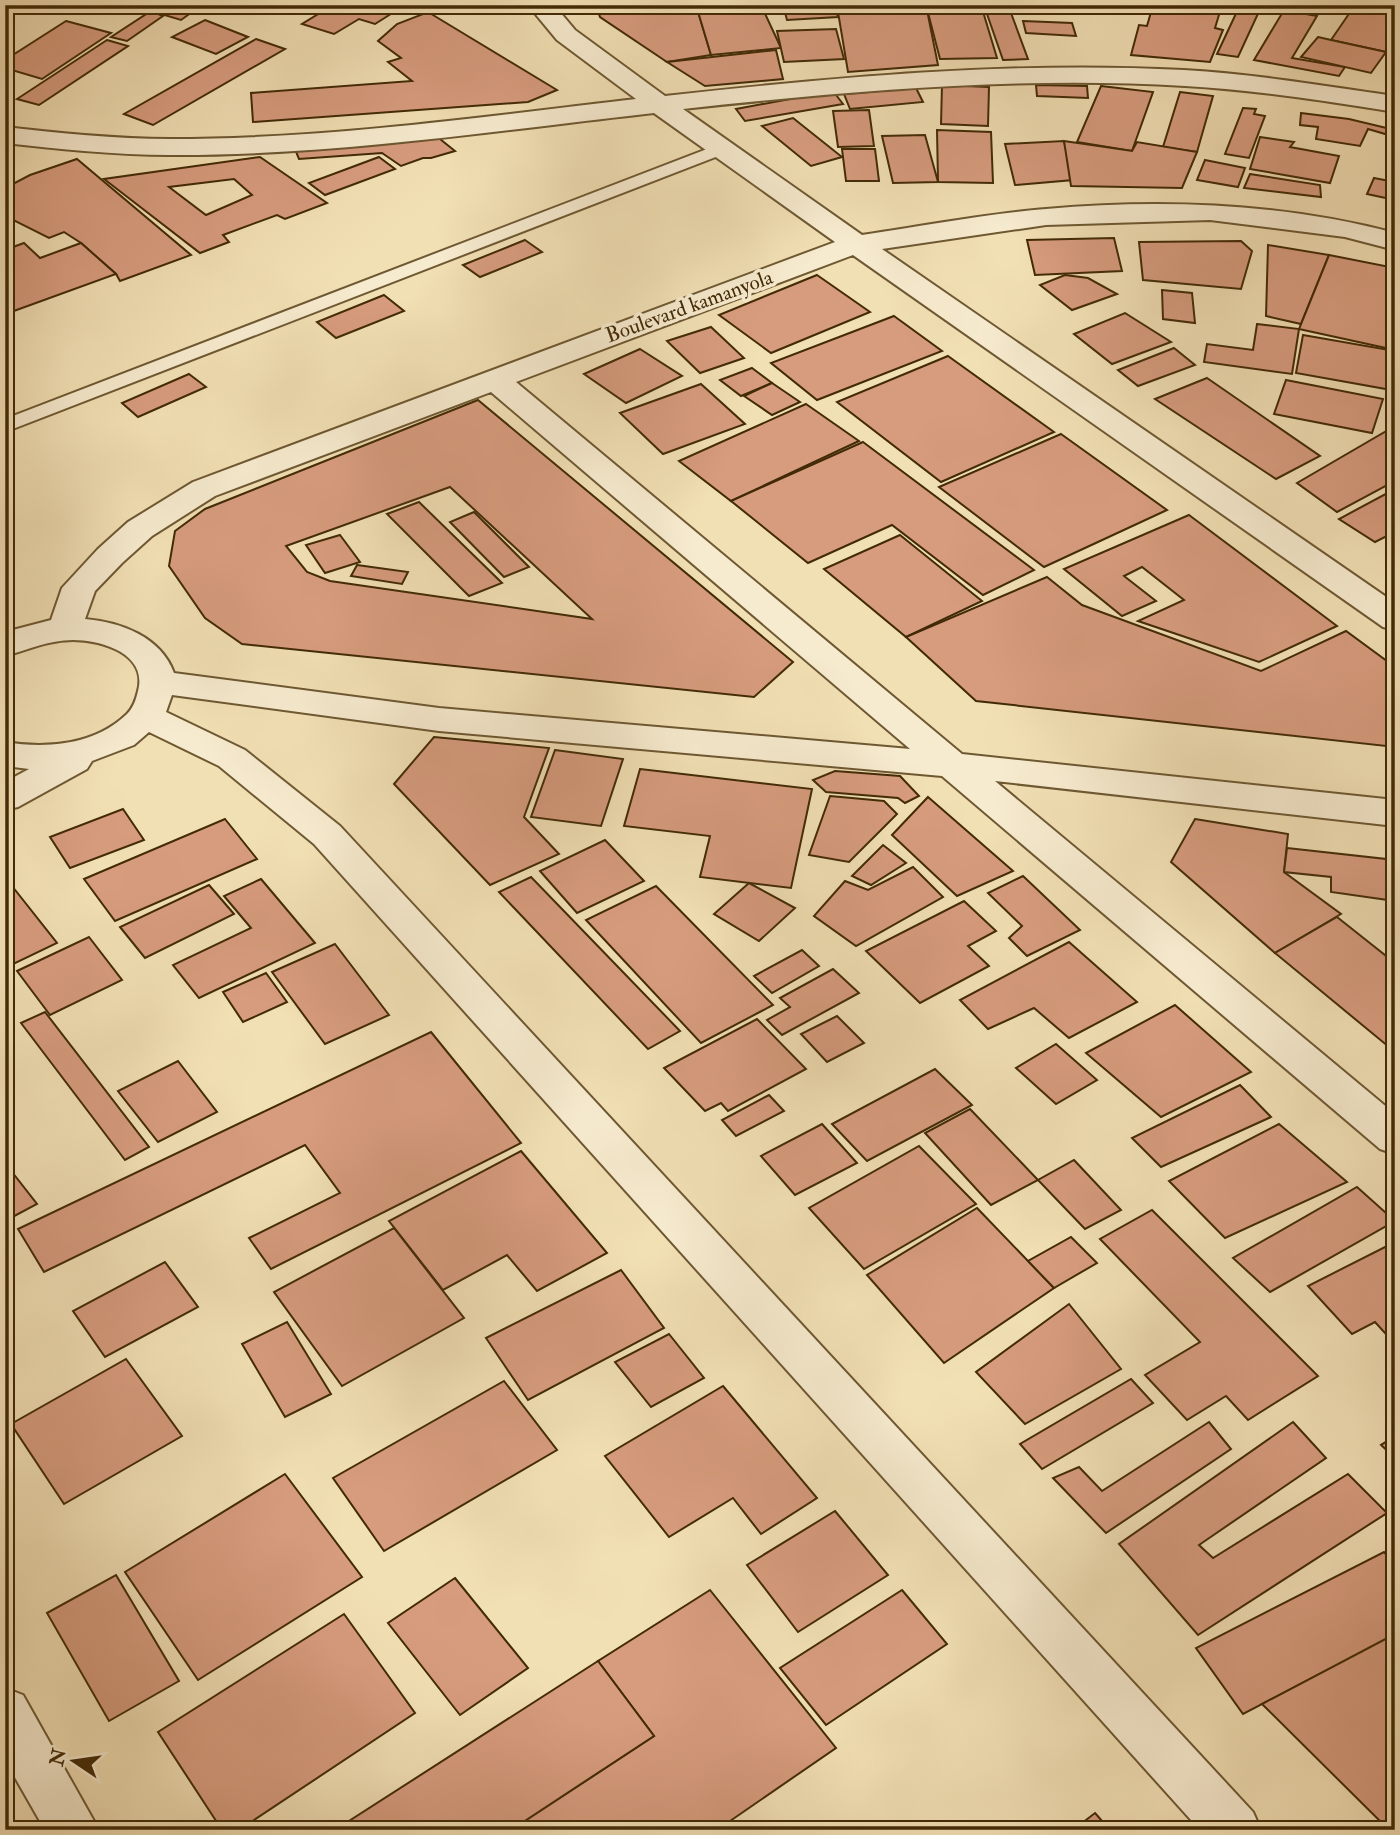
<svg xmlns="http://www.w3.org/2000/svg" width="1400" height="1835" font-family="'IM FELL Double Pica',serif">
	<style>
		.building { fill: #d79c7e; stroke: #422a07; stroke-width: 2; fill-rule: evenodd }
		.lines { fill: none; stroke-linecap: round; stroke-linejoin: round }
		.service-casing { stroke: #6e5832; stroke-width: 4 }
		.minor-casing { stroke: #6e5832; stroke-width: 4 }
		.service { fill: #f7ebcf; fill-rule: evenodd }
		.minor { fill: #f7ebcf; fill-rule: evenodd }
		.labels { text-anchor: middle; stroke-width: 7; stroke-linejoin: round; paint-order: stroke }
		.far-street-label { font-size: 21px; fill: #422a07; stroke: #f7ebcf }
	</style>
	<rect width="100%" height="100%" fill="#f2e0b5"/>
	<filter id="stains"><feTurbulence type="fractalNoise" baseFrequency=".00286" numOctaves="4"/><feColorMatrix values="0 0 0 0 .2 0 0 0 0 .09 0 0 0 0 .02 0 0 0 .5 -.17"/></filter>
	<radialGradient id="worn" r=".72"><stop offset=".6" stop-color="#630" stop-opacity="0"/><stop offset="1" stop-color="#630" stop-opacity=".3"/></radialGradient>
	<!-- building -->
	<g class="building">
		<polygon points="161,5 178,5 195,10 181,20 151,11"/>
		<polygon points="333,5 405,5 375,24 359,19 334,34 302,24"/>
		<polygon points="596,5 696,5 711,55 667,62 600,17"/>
		<polygon points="696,5 761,5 781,48 711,55"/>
		<polygon points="783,5 834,5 838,17 787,20"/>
		<polygon points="926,5 981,5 997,58 940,59"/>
		<polygon points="926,5 938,65 848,72 837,6"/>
		<polygon points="985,5 1019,5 1021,12 986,12"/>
		<polygon points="1153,5 1222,5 1215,28 1223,30 1210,62 1131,55 1139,25 1147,26"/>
		<polygon points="1240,5 1262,5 1238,57 1217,54"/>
		<polygon points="1355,5 1395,13 1395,54 1331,40"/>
		<polygon points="1284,10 1317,16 1292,58 1345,67 1339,76 1254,60"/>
		<polygon points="151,11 163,16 127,41 111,37"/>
		<polygon points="428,12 557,90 528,102 253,122 251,93 412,81 388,62 401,58 378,41 397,24"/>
		<polygon points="1011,13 1028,59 1003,60 987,14"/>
		<polygon points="205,20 248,37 216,54 172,37"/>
		<polygon points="66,21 111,33 42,79 5,68 5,60"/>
		<polygon points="1023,21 1072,23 1076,36 1026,33"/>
		<polygon points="836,29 844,59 784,62 777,31"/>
		<polygon points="1318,37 1331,40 1386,52 1371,73 1301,57"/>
		<polygon points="256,39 285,49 153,125 124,114"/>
		<polygon points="107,40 128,46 39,105 17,99"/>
		<polygon points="776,50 783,79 705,86 667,62"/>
		<polygon points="942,85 989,87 988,126 941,124"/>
		<polygon points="1036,85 1087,86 1088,98 1037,96"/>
		<polygon points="1101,86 1153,92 1132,151 1077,142"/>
		<polygon points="916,88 923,102 850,109 844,94"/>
		<polygon points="833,91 843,104 745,121 736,109"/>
		<polygon points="1180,92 1213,96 1197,152 1163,147"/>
		<polygon points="1243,108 1256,109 1254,114 1265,116 1249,158 1225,154"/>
		<polygon points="869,110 874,146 838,147 833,111"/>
		<polygon points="1301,113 1349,119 1395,130 1395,133 1392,136 1368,129 1360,146 1316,139 1318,127 1300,125"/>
		<polygon points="793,118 842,157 811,166 762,126"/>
		<polygon points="937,130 991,132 993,183 938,182"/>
		<polygon points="435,135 455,151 431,158 423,158 401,166 382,153 299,159 294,147"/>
		<polygon points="925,135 938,182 893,183 882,136"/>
		<polygon points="1260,137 1294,142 1290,147 1339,156 1330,183 1250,169"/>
		<polygon points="1064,141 1073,180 1015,185 1005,144"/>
		<polygon points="1064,141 1132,151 1137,142 1197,152 1182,188 1071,186"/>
		<polygon points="842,149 875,149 879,181 846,181"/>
		<path d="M 260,157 L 327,203 L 285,219 L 277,215 L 223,235 L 229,242 L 200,253 L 104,179 ZM 234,179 L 252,195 L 206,215 L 169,187 Z"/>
		<polygon points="379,157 395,169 325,195 309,183"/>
		<polygon points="77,159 191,255 120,281 116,274 81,243 64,232 49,238 5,216 5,188 30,175"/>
		<polygon points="1205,160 1245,168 1238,187 1197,180"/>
		<polygon points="1250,174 1320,185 1321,197 1244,188"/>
		<polygon points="1374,178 1395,182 1395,200 1367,194"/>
		<polygon points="1114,238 1122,271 1035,275 1027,240"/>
		<polygon points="525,240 542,252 480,277 463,265"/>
		<polygon points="1241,241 1252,251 1241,289 1143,280 1139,242"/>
		<polygon points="24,243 40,258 81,243 116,274 11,312 5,306 5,270 10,268 5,263 5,250"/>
		<polygon points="1268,245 1329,255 1301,324 1266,316"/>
		<polygon points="1329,255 1395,268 1395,350 1299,329"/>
		<polygon points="817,275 870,312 771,353 719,315"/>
		<polygon points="1065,275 1088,278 1117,294 1072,310 1040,285"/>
		<polygon points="1162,290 1192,293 1195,323 1163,319"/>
		<polygon points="384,295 404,311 336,338 317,322"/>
		<polygon points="1125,313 1171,342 1112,364 1074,334"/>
		<polygon points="894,316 942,351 817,400 771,363"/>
		<polygon points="1257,324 1299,329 1292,374 1204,362 1207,344 1253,350"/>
		<polygon points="711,327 744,358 700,373 667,341"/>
		<polygon points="1303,335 1395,351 1395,367 1386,389 1296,373"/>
		<polygon points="1174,348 1195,365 1138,386 1118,370"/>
		<polygon points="640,349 682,376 626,403 584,374"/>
		<polygon points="948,356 1054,432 941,482 837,402"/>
		<polygon points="752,368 772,383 741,396 720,380"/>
		<polygon points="189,374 206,387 138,417 122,403"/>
		<polygon points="1207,378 1320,456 1276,479 1155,399"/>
		<polygon points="1286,380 1383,399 1372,433 1274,414"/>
		<polygon points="772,383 800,402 772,415 744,396"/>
		<polygon points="701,384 745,424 663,454 620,413"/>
		<path d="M 478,400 L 793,662 L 754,697 L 242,644 L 205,618 L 169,566 L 175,531 L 205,509 ZM 450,487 L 592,619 L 330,581 L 307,572 L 286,546 Z"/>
		<polygon points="806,404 859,441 731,501 679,461"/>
		<polygon points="1395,426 1395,481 1337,512 1297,483"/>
		<polygon points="1061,434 1167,510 1044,567 939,487"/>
		<polygon points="863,442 1034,570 983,595 892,525 808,563 731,501"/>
		<polygon points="1395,489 1395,532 1375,542 1339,519"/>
		<polygon points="419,502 502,583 469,596 387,514"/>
		<polygon points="474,512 529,567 504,577 450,522"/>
		<polygon points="1189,515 1337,626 1259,662 1138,621 1184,600 1142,567 1124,576 1156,601 1122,616 1064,569"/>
		<polygon points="340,535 360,562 325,573 306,545"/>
		<polygon points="900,535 982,601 906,637 824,569"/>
		<polygon points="357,565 408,572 402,584 351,576"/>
		<polygon points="1047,577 1082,605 1261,671 1346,631 1395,667 1395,747 976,701 906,637"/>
		<polygon points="434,737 549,748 524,817 559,854 490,885 394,784"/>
		<polygon points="555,750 623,759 601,826 531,817"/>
		<polygon points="640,769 812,789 791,888 700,877 710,836 624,826"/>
		<polygon points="835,771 900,776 919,796 905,803 898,798 826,792 813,780"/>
		<polygon points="830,796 884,801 897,814 849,862 809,855"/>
		<polygon points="928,797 1013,871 957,896 892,835"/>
		<polygon points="123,809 144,840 70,868 50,837"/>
		<polygon points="225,819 257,859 115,921 84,879"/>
		<polygon points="1195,819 1288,834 1284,872 1341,914 1275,953 1171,862"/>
		<polygon points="605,840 644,881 577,913 540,871"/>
		<polygon points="883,845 906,863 871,885 852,876"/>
		<polygon points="1287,848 1395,860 1395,901 1331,892 1331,877 1284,872"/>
		<polygon points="913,867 943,897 856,946 814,916 845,881 868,890"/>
		<polygon points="1023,876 1080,930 1027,956 1009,938 1022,926 988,893"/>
		<polygon points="531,877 680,1031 648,1049 499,892"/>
		<polygon points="261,879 315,943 199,998 173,965 251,928 224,896"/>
		<polygon points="749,883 795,908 759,941 714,914"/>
		<polygon points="209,885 234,914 145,958 120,927"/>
		<polygon points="12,886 57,943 5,968 5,889"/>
		<polygon points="656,886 773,1005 701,1043 586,920"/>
		<polygon points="964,901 996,931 968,946 989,966 920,1003 866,951"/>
		<polygon points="1337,917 1395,963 1395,1052 1275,953"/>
		<polygon points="89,937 122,980 50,1015 17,971"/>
		<polygon points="1069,942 1137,1002 1069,1038 1034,1008 988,1029 960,1000"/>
		<polygon points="335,944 389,1015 325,1044 272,972"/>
		<polygon points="802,950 819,966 772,993 754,976"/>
		<polygon points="833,969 859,993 782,1035 767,1020 790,1007 780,998"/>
		<polygon points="266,973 287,1002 243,1022 223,992"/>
		<polygon points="1175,1005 1251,1072 1161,1117 1086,1053"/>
		<polygon points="45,1012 149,1147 125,1160 21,1023"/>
		<polygon points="837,1016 864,1043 827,1062 801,1034"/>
		<polygon points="757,1019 806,1069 728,1111 721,1103 705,1111 664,1068"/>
		<polygon points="431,1032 521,1143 271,1269 249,1238 340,1193 305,1145 44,1272 18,1229"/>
		<polygon points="1056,1044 1097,1080 1056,1104 1016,1068"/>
		<polygon points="178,1061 217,1112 158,1142 118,1091"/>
		<polygon points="935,1069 972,1105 867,1161 832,1124"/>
		<polygon points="1240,1085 1271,1117 1161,1167 1132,1138"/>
		<polygon points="769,1095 784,1111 736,1136 722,1120"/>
		<polygon points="970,1109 1038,1180 991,1205 925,1133"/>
		<polygon points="822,1124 857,1163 795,1195 761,1156"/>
		<polygon points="1279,1124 1347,1182 1225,1238 1169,1181"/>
		<polygon points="919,1146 976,1204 864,1269 809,1208"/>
		<polygon points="521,1151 607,1253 537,1291 507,1255 443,1290 389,1221"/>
		<polygon points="1074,1160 1121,1210 1085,1229 1038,1180"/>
		<polygon points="5,1163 37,1204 5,1221"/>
		<polygon points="1357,1187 1395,1221 1270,1292 1233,1258"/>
		<polygon points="977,1208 1054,1288 944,1363 867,1275"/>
		<polygon points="1152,1210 1318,1376 1248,1420 1226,1396 1187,1420 1145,1375 1200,1342 1100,1239"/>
		<polygon points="394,1228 464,1318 342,1386 274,1292"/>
		<polygon points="1071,1237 1097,1263 1054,1288 1028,1261"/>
		<polygon points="1395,1242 1395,1344 1375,1322 1352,1334 1308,1286"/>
		<polygon points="165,1262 198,1307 105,1357 73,1311"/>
		<polygon points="621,1270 664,1328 528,1400 486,1338"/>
		<polygon points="1069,1304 1121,1369 1025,1424 976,1372"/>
		<polygon points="287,1322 331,1394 285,1417 242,1344"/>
		<polygon points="669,1334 704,1378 651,1407 615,1362"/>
		<polygon points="126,1359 182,1436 64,1504 11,1424"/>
		<polygon points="1131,1379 1153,1403 1042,1469 1020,1444"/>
		<polygon points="504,1381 557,1450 384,1551 333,1478"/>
		<polygon points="723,1386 817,1498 761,1534 733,1498 669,1537 605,1456"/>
		<polygon points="1209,1422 1231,1449 1106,1533 1053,1478 1079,1467 1102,1491"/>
		<polygon points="1293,1422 1326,1458 1199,1545 1213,1558 1348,1474 1387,1513 1198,1635 1119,1544"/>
		<polygon points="1395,1436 1395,1458 1381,1445"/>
		<polygon points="285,1474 362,1577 198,1680 125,1572"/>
		<polygon points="835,1511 888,1575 798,1632 747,1565"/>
		<polygon points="1384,1552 1395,1566 1395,1635 1243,1714 1196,1648"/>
		<polygon points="116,1575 179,1681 109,1721 47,1613"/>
		<polygon points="455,1578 528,1668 460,1715 388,1623"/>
		<polygon points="710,1590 836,1748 717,1830 511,1830 654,1736 598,1661"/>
		<polygon points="902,1590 947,1644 826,1725 780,1668"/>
		<polygon points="344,1614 415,1713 239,1830 222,1830 158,1732"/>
		<polygon points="1395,1634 1395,1830 1389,1830 1262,1704"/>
		<polygon points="598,1661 654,1736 511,1830 335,1830"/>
		<polygon points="1095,1813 1110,1830 1073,1830"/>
	</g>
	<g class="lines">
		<!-- service casing -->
		<g class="service-casing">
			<polygon id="service" points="720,144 726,145 729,149 726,153 5,432 5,419"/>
		</g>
		<!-- minor casing -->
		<g class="minor-casing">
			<g id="minor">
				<path d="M 528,5 L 554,5 L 575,30 L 665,96 C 837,77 1010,61 1184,70 C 1255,74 1325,86 1395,96 L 1395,112 C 1325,101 1255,90 1185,86 C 1017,76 850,91 683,109 L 862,235 C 923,226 985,214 1046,209 C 1162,199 1282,203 1395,233 L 1395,250 L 1345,237 L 1210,220 L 1046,225 L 882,249 L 1395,603 L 1395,630 L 1383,627 L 853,255 L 516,382 L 962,754 L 1395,800 L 1395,826 L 995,781 L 1395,1114 L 1395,1154 L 1380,1149 L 942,776 L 439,731 L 172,695 L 166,712 L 245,750 L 340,826 L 1253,1812 L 1261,1830 L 1200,1830 L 314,844 L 219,766 L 149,732 L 134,745 L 92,761 L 87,769 L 18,807 L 5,810 L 5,782 L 29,769 L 5,766 L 5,742 C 47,749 95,745 127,714 C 133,708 136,700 138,691 C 148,654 102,640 73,640 C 48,640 28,650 5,656 L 5,632 L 51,620 L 62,588 L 98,549 L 128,522 L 193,482 L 835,242 L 654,113 C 493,131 331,156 169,155 C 114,155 60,149 5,143 L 5,127 C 60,133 114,139 170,139 C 326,139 481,117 636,99 L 557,40 ZM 491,392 L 910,749 L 439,708 L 174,673 C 161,637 121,622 85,619 L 95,591 L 122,563 L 152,536 L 215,496 Z"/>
				<polygon points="5,1688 23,1695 99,1830 45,1830 5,1760"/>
			</g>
		</g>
		<!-- service -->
		<use href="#service" class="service"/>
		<!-- minor -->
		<use href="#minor" class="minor"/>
	</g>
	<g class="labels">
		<!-- far-street labels -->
		<g class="far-street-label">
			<text transform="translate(689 306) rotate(-20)" y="7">Boulevard kamanyola</text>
		</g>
	</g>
	<!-- margin -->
	<rect width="1400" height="1835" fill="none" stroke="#f2e0b5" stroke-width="28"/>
	<rect x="7" y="7" width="1386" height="1821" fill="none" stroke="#422a07" stroke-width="3.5"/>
	<rect x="14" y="14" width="1372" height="1807" fill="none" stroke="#422a07" stroke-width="2"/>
	<!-- north arrow -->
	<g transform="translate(74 1761) rotate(283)" stroke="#f7ebcf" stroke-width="5" paint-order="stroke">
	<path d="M0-5L12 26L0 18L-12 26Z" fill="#422a07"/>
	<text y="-10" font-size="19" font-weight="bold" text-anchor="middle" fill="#422a07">N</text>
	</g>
	<rect width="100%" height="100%" filter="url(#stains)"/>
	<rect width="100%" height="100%" fill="url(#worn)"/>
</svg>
